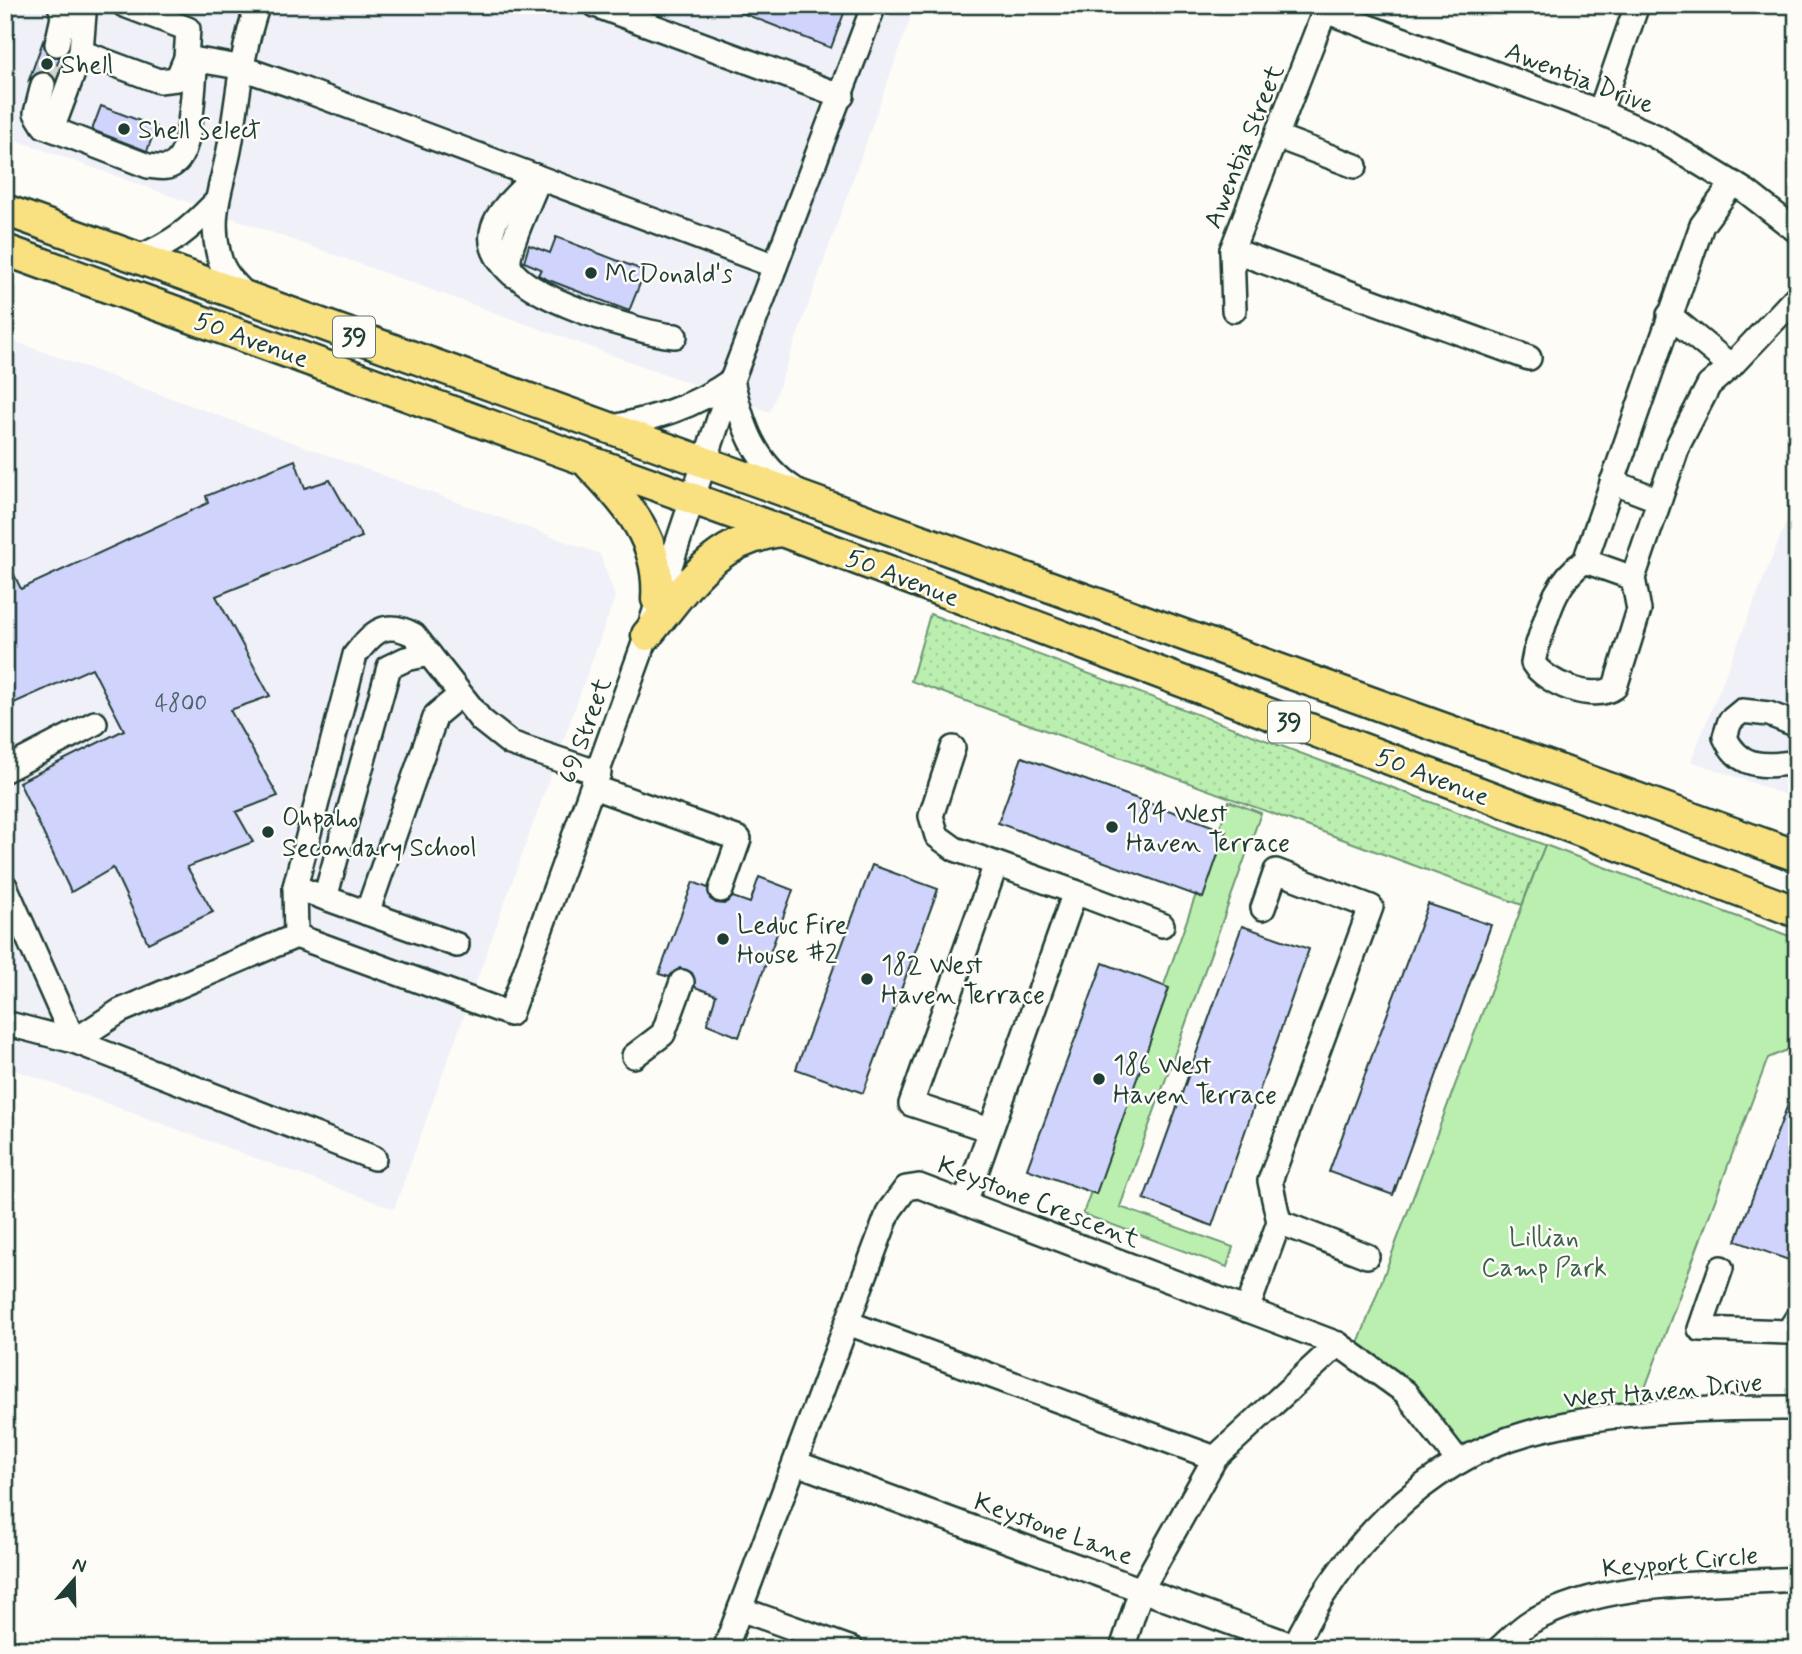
<svg xmlns="http://www.w3.org/2000/svg" width="1802" height="1654" font-family="Mynerve,sans-serif">
	<style>
		.built { fill: #f0f0f8 }
		.grass { fill: url(#grass-dots); stroke: #6d9672; stroke-width: 2 }
		.green { fill: #bbefb0; stroke: #6d9672; stroke-width: 2 }
		.building { fill: #d0d3fc; stroke: #1f3d34; stroke-width: 2 }
		.lines { fill: none; stroke-linecap: round; stroke-linejoin: round }
		.minor-tunnel { stroke: #d1d6d0; stroke-width: 23; stroke-dasharray: 23 11; stroke-linecap: butt }
		.minor-casing { stroke: #1f3d34; stroke-width: 28 }
		.major-casing { stroke: #1f3d34; stroke-width: 35 }
		.minor { stroke: #fdfcf7; stroke-width: 23 }
		.major { stroke: #f9e181; stroke-width: 30 }
		.poi-dot { fill: #1f3d34; stroke: #fdfcf7; stroke-width: 2.5 }
		.labels { text-anchor: middle; stroke-width: 5; stroke-linejoin: round; paint-order: stroke }
		.number-label { font-size: 23px; fill: #4b6266 }
		.shield { fill: #fdfcf7; stroke: #62766e; stroke-width: 2 }
		.shield-label { font-size: 24px; font-weight: bold; fill: #1f3d34 }
		.poi-label { font-size: 26px; fill: #1f3d34; stroke: #fdfcf7; text-anchor: start }
		.street-label { font-size: 26px; fill: #1f3d34; stroke: #fdfcf7 }
		.park-label { font-size: 26px; fill: #3e614d; stroke: #fdfcf7 }
	</style>
	<defs>
		<pattern id="grass-dots" width="8" height="8" patternUnits="userSpaceOnUse" patternTransform="scale(1.75)"><rect width="8" height="8" fill="#bbefb0"/><path d="M2 2h.1M6 6h.1" fill="none" stroke="#a0ce98" stroke-width="1.8" stroke-linecap="round"/></pattern>
	</defs>
	<rect width="100%" height="100%" fill="#fdfcf7"/>
	<filter id="ink" filterUnits="userSpaceOnUse"><feTurbulence type="fractalNoise" baseFrequency=".0143" numOctaves="2"/><feDisplacementMap in="SourceGraphic" scale="14" xChannelSelector="R" yChannelSelector="G"/><feConvolveMatrix kernelMatrix="1 2 1 2 8 2 1 2 1" color-interpolation-filters="sRGB"/></filter>
	<g filter="url(#ink)">
		<!-- built -->
		<g class="built">
			<polygon points="5,5 915,5 770,412 5,136"/>
			<polygon points="5,338 600,554 615,597 394,1209 5,1066"/>
			<polygon points="1797,495 1797,799 1691,761"/>
		</g>
		<!-- grass -->
		<polygon class="grass" points="930,614 1545,845 1522,905 911,681"/>
		<!-- green -->
		<g class="green">
			<polygon points="1229,801 1261,813 1120,1207 1233,1247 1227,1267 1083,1214"/>
			<polygon points="1545,845 1797,939 1797,1046 1768,1058 1635,1415 1459,1462 1354,1355"/>
		</g>
		<!-- building -->
		<g class="building">
			<polygon points="722,5 847,5 831,48"/>
			<polygon points="43,41 47,54 60,57 53,75 40,71 29,80"/>
			<polygon points="101,106 156,127 147,151 92,130"/>
			<polygon points="556,237 645,271 629,311 546,279 538,275 541,269 524,262 529,245 550,253"/>
			<polygon points="295,460 305,488 330,480 362,537 216,596 270,696 230,710 278,796 236,812 253,842 187,867 213,912 148,943 113,868 71,892 19,782 124,730 92,668 5,707 5,556 21,589 208,503 206,496"/>
			<polygon points="1022,757 1226,831 1203,898 998,823"/>
			<polygon points="872,865 938,889 863,1093 796,1069"/>
			<polygon points="759,877 793,890 739,1037 707,1024 716,995 695,987 692,973 680,968 669,977 659,974 693,882 708,888 710,899 716,903 724,904 733,897 750,903"/>
			<polygon points="1428,904 1491,925 1393,1195 1329,1172"/>
			<polygon points="1242,926 1309,949 1212,1226 1144,1199"/>
			<polygon points="1103,963 1169,988 1096,1194 1027,1169"/>
			<polygon points="1795,1086 1797,1086 1797,1263 1736,1241"/>
		</g>
		<g class="lines">
			<!-- minor-tunnel -->
			<polyline class="minor-tunnel" points="43,85 57,44"/>
			<!-- minor casing -->
			<g class="minor-casing">
				<g id="minor">
					<polyline points="71,5 84,14 81,52"/>
					<polyline points="124,5 188,29 186,58 239,67 294,86 775,266"/>
					<polyline points="595,5 842,96"/>
					<polyline points="1325,11 1600,112 1655,136 1747,192 1797,231"/>
					<polyline points="57,44 63,17 60,5"/>
					<path d="M 43,85 L 36,113 L 44,126 L 148,166 C 158,167 167,170 175,163 C 193,150 193,82 196,60"/>
					<polyline points="1600,112 1637,5"/>
					<polyline points="52,129 81,52 159,81 177,79 186,58"/>
					<polyline points="1278,137 1355,166"/>
					<path d="M 539,178 C 533,195 507,248 509,263 C 512,295 646,335 675,336"/>
					<path d="M 1733,183 L 1702,225 L 1585,561 C 1553,582 1547,618 1535,653 L 1533,663 C 1546,683 1593,703 1615,687 L 1639,610 L 1633,578 L 1679,443 L 1709,385 L 1731,366 L 1797,296"/>
					<polyline points="1232,250 1529,358"/>
					<path d="M 137,258 C 173,243 188,231 215,203"/>
					<path d="M 513,275 C 468,234 503,209 535,176"/>
					<path d="M 246,295 C 234,283 223,273 219,256 C 208,212 223,186 230,145 C 239,95 240,57 257,7 L 252,5"/>
					<polyline points="1234,310 1232,250 1327,5"/>
					<polyline points="1669,315 1731,366"/>
					<path d="M 732,380 C 742,425 754,463 794,489"/>
					<path d="M 609,428 C 654,418 693,408 732,380"/>
					<polyline points="1612,482 1659,500"/>
					<polyline points="1585,561 1633,578"/>
					<path d="M 1797,725 L 1769,714 L 1742,711 L 1730,721 L 1725,737 C 1739,769 1766,767 1797,762"/>
					<polyline points="953,748 931,816 937,836 955,849 1075,892"/>
					<polyline points="5,770 95,723"/>
					<polyline points="593,787 739,839 721,890"/>
					<polyline points="5,886 74,1041 374,1158"/>
					<polyline points="295,887 367,913 436,715 460,695"/>
					<polyline points="325,898 389,667 406,659 429,654"/>
					<polyline points="367,913 457,945"/>
					<path d="M 296,936 L 295,887 L 355,655 C 373,632 385,619 414,635 L 481,720 L 510,743 L 599,773"/>
					<polyline points="5,1023 74,1041 120,1011 296,936 510,1014 647,635 732,380 874,5"/>
					<polyline points="634,1056 663,1034 682,982"/>
					<polyline points="990,1130 911,1104 996,864"/>
					<polyline points="965,1203 1075,892 1162,925"/>
					<polyline points="1279,1222 1367,1256"/>
					<polyline points="1721,1268 1700,1329 1788,1332 1797,1318"/>
					<polyline points="1247,1310 1279,1222 1270,1181 1371,907 1276,871 1263,908"/>
					<polyline points="848,1323 1215,1458"/>
					<polyline points="796,1463 1294,1646"/>
					<polyline points="740,1609 852,1649"/>
					<polyline points="725,1649 889,1211 906,1188 919,1186 1338,1344 1405,1392 1459,1462"/>
					<polyline points="1122,1649 1141,1590 1215,1458 1338,1344"/>
					<path d="M 1293,1649 C 1339,1553 1422,1462 1528,1433 C 1614,1409 1708,1408 1797,1408"/>
					<path d="M 1499,1649 C 1509,1640 1520,1628 1532,1621 C 1610,1578 1710,1585 1797,1579"/>
				</g>
			</g>
			<!-- major casing -->
			<g class="major-casing">
				<g id="major">
					<polyline points="5,210 1797,856"/>
					<polyline points="5,250 782,531 1797,912"/>
					<path d="M 590,465 C 628,504 661,541 657,599"/>
					<path d="M 647,635 C 690,584 711,541 782,531"/>
				</g>
			</g>
			<!-- minor -->
			<use href="#minor" class="minor"/>
			<!-- major -->
			<use href="#major" class="major"/>
		</g>
	</g>
	<!-- markers -->
	<g class="poi-dot">
		<circle cx="47" cy="64" r="7"/>
		<circle cx="124" cy="129" r="7"/>
		<circle cx="591" cy="273" r="7"/>
		<circle cx="1112" cy="827" r="7"/>
		<circle cx="268" cy="832" r="7"/>
		<circle cx="723" cy="939" r="7"/>
		<circle cx="867" cy="979" r="7"/>
		<circle cx="1099" cy="1079" r="7"/>
	</g>
	<g class="labels">
		<!-- number labels -->
		<g class="number-label">
			<text x="181" y="710">4800</text>
		</g>
		<!-- shield labels -->
		<g class="shield">
			<rect x="333" y="316.5" width="42" height="41" rx="5"/>
			<rect x="1268" y="701.5" width="42" height="41" rx="5"/>
		</g>
		<g class="shield-label">
			<text x="354" y="345">39</text>
			<text x="1289" y="730">39</text>
		</g>
		<!-- poi labels -->
		<g class="poi-label">
			<text x="61" y="73">Shell</text>
			<text x="138" y="138">Shell Select</text>
			<text x="605" y="282">McDonald's</text>
			<text x="1126" y="821">184 West<tspan x="1126" dy="30">Haven Terrace</tspan></text>
			<text x="282" y="826">Ohpaho<tspan x="282" dy="30">Secondary School</tspan></text>
			<text x="737" y="933">Leduc Fire<tspan x="737" dy="30">House #2</tspan></text>
			<text x="881" y="973">182 West<tspan x="881" dy="30">Haven Terrace</tspan></text>
			<text x="1113" y="1073">186 West<tspan x="1113" dy="30">Haven Terrace</tspan></text>
		</g>
		<!-- street labels -->
		<g class="street-label">
			<text transform="translate(1580 77) rotate(21)" y="9">Awentia Drive</text>
			<text transform="translate(1243 146) rotate(-68)" y="9">Awentia Street</text>
			<text transform="translate(252 339) rotate(20)" y="9">50 Avenue</text>
			<text transform="translate(903 577) rotate(21)" y="9">50 Avenue</text>
			<text transform="translate(584 730) rotate(-70)" y="9">69 Street</text>
			<text transform="translate(1433 776) rotate(21)" y="9">50 Avenue</text>
			<text transform="translate(1039 1201) rotate(21)" y="9">Keystone Crescent</text>
			<text transform="translate(1663 1390) rotate(-5)" y="9">West Haven Drive</text>
			<text transform="translate(1054 1528) rotate(20)" y="9">Keystone Lane</text>
			<text transform="translate(1680 1561) rotate(-5)" y="9">Keyport Circle</text>
		</g>
		<!-- park labels -->
		<g class="park-label">
			<text x="1544" y="1246">Lillian<tspan x="1544" dy="30">Camp Park</tspan></text>
		</g>
	</g>
	<!-- margin -->
	<rect width="1802" height="1654" fill="none" stroke="#fdfcf7" stroke-width="28"/>
	<rect x="14" y="14" width="1774" height="1626" fill="none" stroke="#1f3d34" stroke-width="2.5" filter="url(#ink)"/>
	<!-- north arrow -->
	<g transform="translate(74 1580) rotate(20)" stroke="#fdfcf7" stroke-width="5" paint-order="stroke">
	<path d="M0-5L12 26L0 18L-12 26Z" fill="#1f3d34"/>
	<text y="-10" font-size="19" font-weight="bold" text-anchor="middle" fill="#1f3d34">N</text>
	</g>
</svg>
